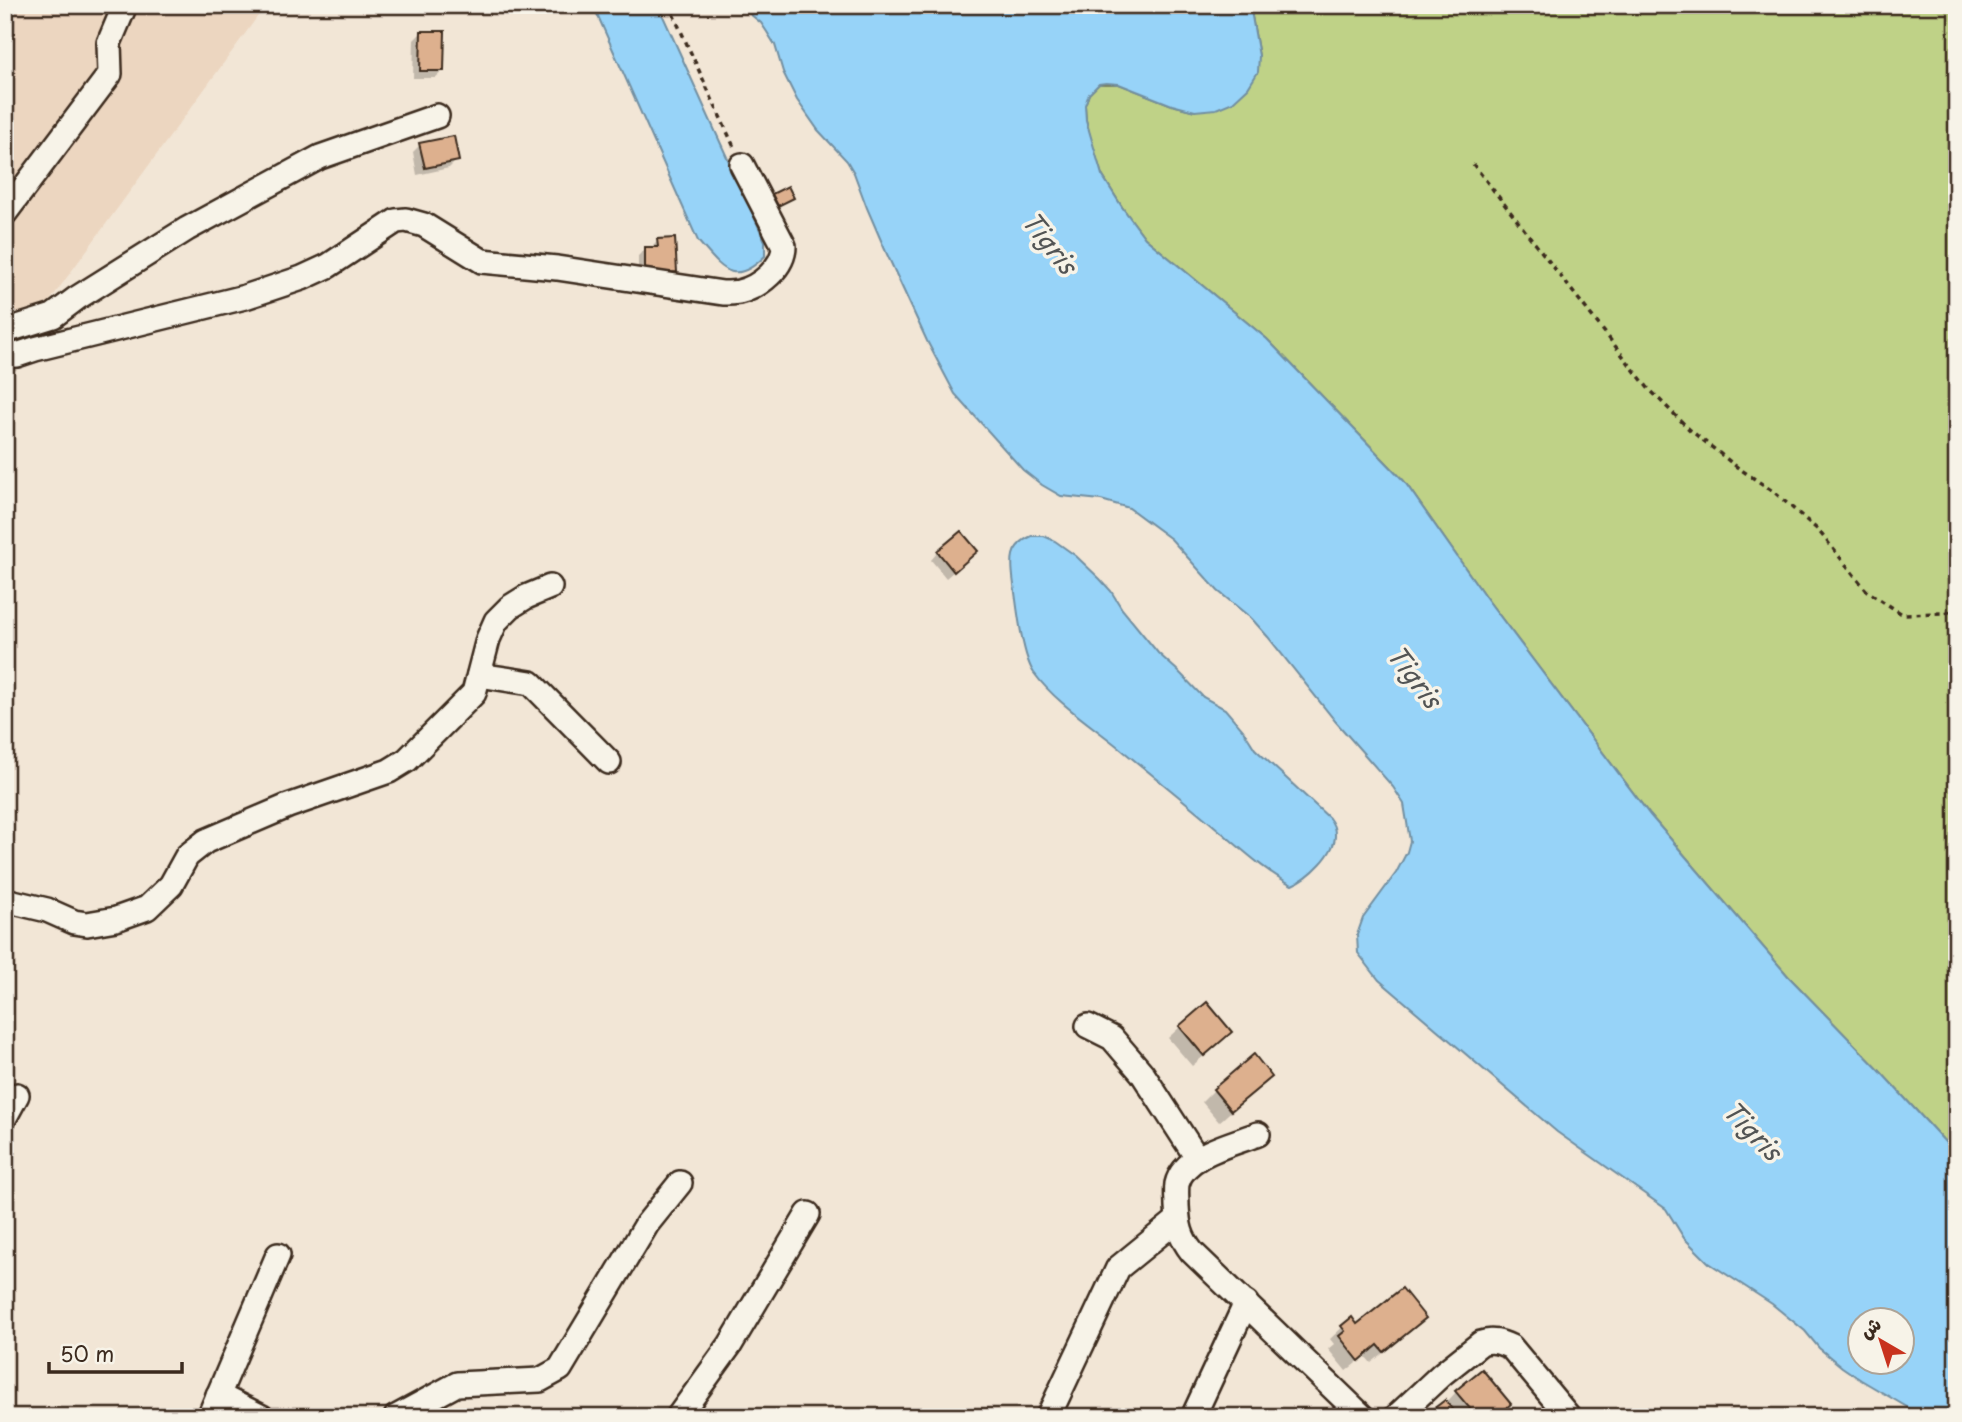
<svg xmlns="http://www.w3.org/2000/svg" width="1962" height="1422" font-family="'Playpen Sans','Playpen Sans Arabic',sans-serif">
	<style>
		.built { fill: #ecd6c0 }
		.green { fill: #bfd287; stroke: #7d7e52; stroke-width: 2 }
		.water { fill: #97d3f8; stroke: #728fa1; stroke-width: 2; fill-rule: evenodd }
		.shadow { fill: #0003 }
		.building { fill: #ddb08e; stroke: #3b2a1e; stroke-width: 2 }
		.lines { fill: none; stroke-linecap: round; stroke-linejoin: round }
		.minor-casing { stroke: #3b2a1e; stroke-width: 28 }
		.path { stroke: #3b2a1e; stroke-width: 3.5; stroke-dasharray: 5 5; stroke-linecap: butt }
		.minor { stroke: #f7f3e8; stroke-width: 23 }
		.labels { text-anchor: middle; stroke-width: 7; stroke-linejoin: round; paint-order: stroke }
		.water-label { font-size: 26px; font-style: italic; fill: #525454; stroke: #f7f3e8 }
	</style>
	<rect width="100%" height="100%" fill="#f2e6d6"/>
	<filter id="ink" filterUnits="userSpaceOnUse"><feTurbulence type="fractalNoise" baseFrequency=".0143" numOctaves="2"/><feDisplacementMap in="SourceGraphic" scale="14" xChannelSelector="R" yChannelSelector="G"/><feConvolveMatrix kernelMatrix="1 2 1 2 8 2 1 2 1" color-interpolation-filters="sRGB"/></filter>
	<g filter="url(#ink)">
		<!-- built -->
		<polygon class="built" points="5,5 266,5 46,306 24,317 5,303"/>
		<!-- green -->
		<polygon class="green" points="1250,5 1957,5 1957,1155 1878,1069 1788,976 1650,815 1487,599 1404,481 1267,339 1145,238 1122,207 1102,175 1092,144 1086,120 1085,105 1089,94 1099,84 1119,84 1172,105 1195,111 1259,56"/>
		<!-- water -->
		<g class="water">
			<path d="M 593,5 L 658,5 L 765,241 L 765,256 C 733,288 722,268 698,241 Z"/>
			<path d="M 739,5 L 1250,5 L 1259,56 L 1258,72 L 1248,88 L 1233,102 L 1216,109 L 1195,111 L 1172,105 L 1119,84 L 1106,83 L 1099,84 L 1089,94 L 1085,105 L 1086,120 L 1102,175 L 1122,207 L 1145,238 L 1267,339 L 1404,481 L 1487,599 L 1650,815 L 1788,976 L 1878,1069 L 1957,1155 L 1957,1417 L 1924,1417 L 1861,1380 L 1842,1367 L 1819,1348 L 1805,1331 L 1772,1304 L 1709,1263 L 1684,1238 L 1666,1209 L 1557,1132 L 1379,980 L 1358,953 L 1357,935 L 1363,918 L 1396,873 L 1407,852 L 1410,841 L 1404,804 L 1393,787 L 1336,722 L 1268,637 L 1252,619 L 1218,591 L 1171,539 L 1129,508 L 1101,500 L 1061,496 L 1042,485 L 1023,470 L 955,394 L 927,341 L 886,252 L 867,208 L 854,173 L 847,161 L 818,130 L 797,100 L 783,72 L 775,45 L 767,32 L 761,23 ZM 1860,1320 L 1902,1320 L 1902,1362 L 1860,1362 Z"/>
			<path d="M 1032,536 L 1044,536 L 1055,541 L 1076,556 L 1100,579 L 1111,591 L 1122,609 L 1158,653 L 1178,671 L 1203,697 L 1225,709 L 1243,730 L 1255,749 L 1329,818 C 1333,823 1335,827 1335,834 C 1336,853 1309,878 1292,885 C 1265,871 1244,851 1220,831 C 1186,802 1152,775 1117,746 C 1090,724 1055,702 1034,673 C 1022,656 1017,606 1014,585 C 1011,562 1008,546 1032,536 Z"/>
		</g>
		<!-- shadow -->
		<g class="shadow">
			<polygon points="421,33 443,71 435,78 413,78 414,40"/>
			<polygon points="420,145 457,160 449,168 417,175 413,152"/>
			<polygon points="658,241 675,271 667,279 638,280 638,256 645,249 650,249"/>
			<polygon points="938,552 968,559 946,578 931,560"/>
			<polygon points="1180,1027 1218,1044 1192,1066 1168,1038"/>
			<polygon points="1270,1077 1219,1122 1202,1102 1214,1090"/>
			<polygon points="1424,1318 1412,1330 1371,1363 1365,1356 1346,1371 1328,1349 1334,1344 1330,1339 1351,1319 1357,1326"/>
			<polygon points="1456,1392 1496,1417 1426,1417 1446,1403"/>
		</g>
		<!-- building -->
		<g class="building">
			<polygon points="421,31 445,31 444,71 420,71"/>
			<polygon points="454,136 459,161 425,168 419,143"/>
			<polygon points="788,186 794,198 778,206 772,194"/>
			<polygon points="675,238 677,272 645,273 645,247 658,247 657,239"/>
			<polygon points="961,531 978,551 954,572 937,551"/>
			<polygon points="1207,1002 1232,1032 1204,1056 1179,1026"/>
			<polygon points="1254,1054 1272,1077 1231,1111 1213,1089"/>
			<polygon points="1402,1288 1426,1318 1384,1352 1378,1345 1359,1361 1339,1336 1345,1331 1341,1326 1352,1317 1357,1324"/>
			<polygon points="1482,1369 1511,1404 1496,1417 1477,1417 1455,1391"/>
			<polygon points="1445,1400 1458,1417 1425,1417 1424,1416"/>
		</g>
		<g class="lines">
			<!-- minor casing -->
			<g class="minor-casing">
				<g id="minor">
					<polyline points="5,213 110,74 109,43 125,5"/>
					<polyline points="5,331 53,316 77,298 187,229 320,157 437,116"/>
					<path d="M 5,356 L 17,355 L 35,349 L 245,297 L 302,278 L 328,266 L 396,221 L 406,220 L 424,225 L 482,261 L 557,268 L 723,293 C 728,293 734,293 739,292 C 760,287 784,267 784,246 L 742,165"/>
					<polyline points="479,675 531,683 609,762"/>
					<polyline points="5,900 47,910 74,922 87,924 116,919 147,908 171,885 187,856 206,841 288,806 389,771 407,760 474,693 488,639 496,621 510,607 526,597 550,587"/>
					<polyline points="1088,1026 1112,1038 1142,1073 1197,1158"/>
					<polyline points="5,1117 17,1095"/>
					<path d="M 1258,1134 C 1233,1144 1184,1154 1177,1184 C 1176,1192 1177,1199 1177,1206 C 1178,1225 1180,1237 1192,1252 L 1363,1417"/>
					<polyline points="218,1395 262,1417"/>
					<polyline points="209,1417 278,1255"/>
					<polyline points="396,1417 457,1384 540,1380 560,1369 647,1224 680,1183"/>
					<polyline points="678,1417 730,1345 808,1214"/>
					<polyline points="1048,1417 1118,1268 1177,1220"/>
					<polyline points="1193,1417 1246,1303"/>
					<path d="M 1396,1417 L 1442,1374 L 1481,1343 C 1492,1339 1500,1342 1511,1347 L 1569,1417"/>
				</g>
			</g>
			<!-- path -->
			<g class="path">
				<polyline points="669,5 734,147"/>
				<polyline points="1473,164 1648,388 1690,430 1737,467 1774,492 1818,530 1867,591 1902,614 1944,613 1957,610"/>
			</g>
			<!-- minor -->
			<use href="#minor" class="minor"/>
		</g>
	</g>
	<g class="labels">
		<!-- water labels -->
		<g class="water-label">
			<text transform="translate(1049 243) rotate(52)" y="9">Tigris</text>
			<text transform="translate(1414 677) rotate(53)" y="9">Tigris</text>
			<text transform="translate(1752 1131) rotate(46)" y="9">Tigris</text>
		</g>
	</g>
	<!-- margin -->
	<rect width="1962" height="1422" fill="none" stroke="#f7f3e8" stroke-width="28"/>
	<rect x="14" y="14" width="1934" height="1394" fill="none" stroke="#3b2a1e" stroke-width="2.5" filter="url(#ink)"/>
	<!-- north arrow -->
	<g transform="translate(1881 1341) rotate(321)"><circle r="33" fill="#f7f3e8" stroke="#aca397" stroke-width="2"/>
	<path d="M0-5L12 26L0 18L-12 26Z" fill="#c8321e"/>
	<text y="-10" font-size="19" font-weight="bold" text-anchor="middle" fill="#3b2a1e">ش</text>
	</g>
	<!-- scale -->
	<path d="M49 1362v10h133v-10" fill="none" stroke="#3b2a1e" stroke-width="3.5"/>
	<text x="60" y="1362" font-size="21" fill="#3b2a1e" stroke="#f7f3e8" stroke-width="5" paint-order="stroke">50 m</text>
</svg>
